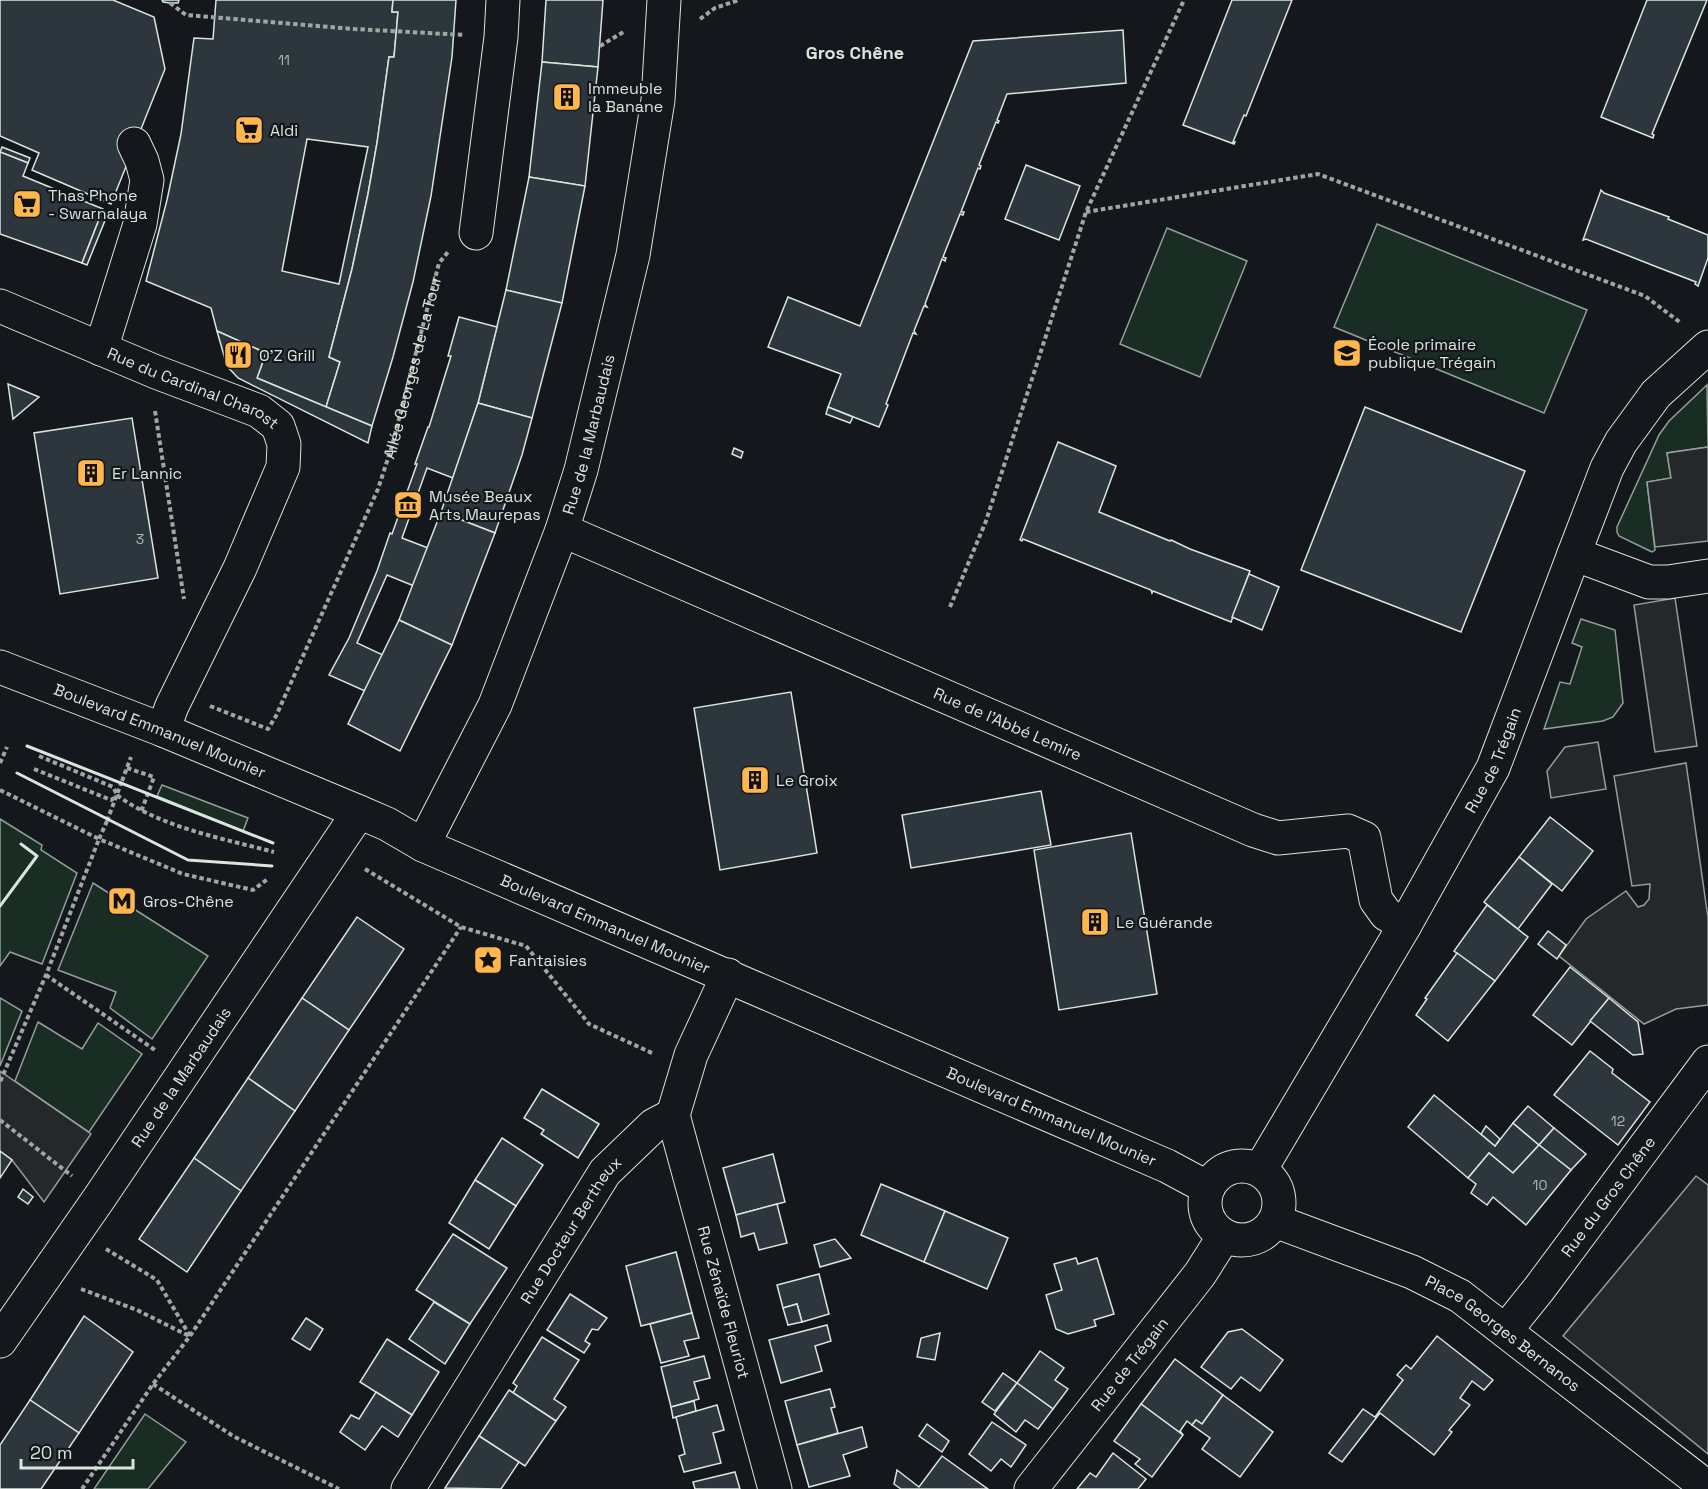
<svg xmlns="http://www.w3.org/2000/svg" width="1708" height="1489" font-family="'Space Grotesk',sans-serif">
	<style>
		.green { fill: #1a2d24; stroke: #939e99; stroke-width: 1.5 }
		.parking { fill: #24282b; stroke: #939e99; stroke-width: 1.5 }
		.building { fill: #2c363c; stroke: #d8e6dc; stroke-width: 1.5; fill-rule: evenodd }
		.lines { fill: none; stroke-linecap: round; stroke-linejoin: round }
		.minor-casing { stroke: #d8e6dc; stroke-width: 35 }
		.path { stroke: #9da8a2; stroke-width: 4; stroke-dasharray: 4.5 3; stroke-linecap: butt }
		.minor { stroke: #14181c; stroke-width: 33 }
		.path-bridge { stroke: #9da8a2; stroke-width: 4; stroke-dasharray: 4.5 3; stroke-linecap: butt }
		.wall { stroke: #d8e6dc; stroke-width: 3 }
		.labels { text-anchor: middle; stroke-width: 4.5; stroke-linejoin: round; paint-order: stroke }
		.number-label { font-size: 14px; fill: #adbab4 }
		.poi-label { font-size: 16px; fill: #d8e6dc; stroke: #14181c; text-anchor: start }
		.street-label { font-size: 16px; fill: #d8e6dc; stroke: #14181c }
		.neighbourhood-label { font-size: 18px; font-weight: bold; fill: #d8e6dc; stroke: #14181c }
	</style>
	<rect width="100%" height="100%" fill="#14181c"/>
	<!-- green -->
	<g class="green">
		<polygon points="1377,224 1587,310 1544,413 1334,327"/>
		<polygon points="1167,228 1247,261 1200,377 1120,344"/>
		<polygon points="1707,385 1708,447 1667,453 1671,478 1647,482 1655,550 1652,552 1650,551 1619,536 1617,532 1617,527 1659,435 1669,421"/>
		<polygon points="1581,619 1615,630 1623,703 1613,717 1603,721 1544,729 1560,682 1570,684 1582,647 1572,643"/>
		<polygon points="162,785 248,818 243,831 157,796"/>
		<polygon points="0,819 42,845 41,850 77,873 42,964 10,952 0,966"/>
		<polygon points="93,883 208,956 152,1039 110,1008 116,992 58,970"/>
		<polygon points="0,998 22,1011 0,1066"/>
		<polygon points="38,1022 82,1049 98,1023 142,1054 89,1132 15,1081"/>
		<polygon points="145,1414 186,1442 148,1489 94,1489"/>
	</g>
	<!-- parking -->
	<g class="parking">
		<polygon points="1708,447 1708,541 1655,547 1647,482 1671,478 1667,453"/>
		<polygon points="1675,598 1697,746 1655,752 1634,605"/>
		<polygon points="1598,742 1606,789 1551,798 1547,771 1565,747"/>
		<polygon points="1686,763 1708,918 1708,1005 1676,1009 1644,1024 1559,956 1586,919 1626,891 1638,907 1644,905 1649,899 1650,884 1632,886 1614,776"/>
		<polygon points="0,1071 91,1134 44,1202 12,1160 0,1151"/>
		<polygon points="1696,1176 1708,1185 1708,1454 1563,1336"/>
	</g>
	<!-- building -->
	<g class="building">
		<polygon points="0,0 113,0 154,17 165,69 111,204 32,170 39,153 0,136"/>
		<polygon points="162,0 179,0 178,3 170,3 163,2"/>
		<path d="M 216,0 L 393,0 L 392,12 L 398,12 L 394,57 L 389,57 L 377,143 L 368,194 L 352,269 L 329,357 L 340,362 L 326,407 L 257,378 L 266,353 L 217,331 L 211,308 L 146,281 L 167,200 L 181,134 L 194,38 L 213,39 ZM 307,139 L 368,147 L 339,284 L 282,271 Z"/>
		<polygon points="393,0 456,0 452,57 431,196 413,282 393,357 372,426 326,407 340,362 329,357 352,269 368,194 377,143 389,57 394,57 398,12 392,12"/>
		<polygon points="546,0 603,0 598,67 542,62"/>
		<polygon points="1232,0 1292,0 1246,116 1244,115 1233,142 1235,142 1234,144 1183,125"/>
		<polygon points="1647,0 1707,0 1652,134 1654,135 1653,138 1601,117"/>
		<polygon points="1123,30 1126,83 1007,94 997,120 999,121 998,123 996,122 979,165 981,166 980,169 978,168 961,212 964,212 963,215 960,214 943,257 946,258 945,261 942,259 925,304 927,307 924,306 914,331 916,334 913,333 886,404 888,405 879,427 828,407 841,374 768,347 788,297 860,326 973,41"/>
		<polygon points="542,62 598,67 585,186 529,177"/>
		<polygon points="2,147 30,158 28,163 0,152"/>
		<polygon points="0,152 28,163 23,176 103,209 82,263 0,234"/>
		<polygon points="1026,165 1080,186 1059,240 1005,219"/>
		<polygon points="529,177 585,186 562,303 506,290"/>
		<polygon points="1601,190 1604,193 1669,217 1668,219 1708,235 1708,258 1698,286 1695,284 1696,282 1657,267 1586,239 1583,240"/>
		<polygon points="100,217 106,218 87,265 82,263"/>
		<polygon points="506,290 562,303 532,418 478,403"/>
		<polygon points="459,317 497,327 478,403 453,478 427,468 402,538 428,548 414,586 387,575 357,643 383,655 365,691 329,675 349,638 377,571 390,533 392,534 417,464 415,464 428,427 429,427 451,356 448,356"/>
		<polygon points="217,331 266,353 257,378 372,426 368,443 238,378 227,366"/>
		<polygon points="8,384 39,397 13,419"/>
		<polygon points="478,403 532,418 522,455 495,533 441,512"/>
		<polygon points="828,407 853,417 850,423 826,414"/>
		<polygon points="1365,407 1525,471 1461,632 1301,570"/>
		<polygon points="132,418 158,578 60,594 34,433"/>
		<polygon points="1058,442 1116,466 1099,512 1170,541 1171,540 1190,549 1250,571 1231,622 1153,591 1152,593 1151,590 1023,539 1022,541 1020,540"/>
		<polygon points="734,448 743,452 741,458 732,454"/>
		<polygon points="441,512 495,533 452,645 399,620"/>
		<polygon points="1249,574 1279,587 1262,630 1232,617"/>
		<polygon points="399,620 452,645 400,751 348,724"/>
		<polygon points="791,692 817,853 720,870 694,708"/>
		<polygon points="1041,791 1051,845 911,868 902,815"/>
		<polygon points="1550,817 1593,851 1562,891 1519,857"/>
		<polygon points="1131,833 1157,994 1059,1010 1034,850"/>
		<polygon points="1519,857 1552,884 1518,929 1484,902"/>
		<polygon points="1487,905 1528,937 1495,981 1454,951"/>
		<polygon points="357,917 404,949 349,1030 302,998"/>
		<polygon points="1548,931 1566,945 1557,959 1538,944"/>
		<polygon points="1457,953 1495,981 1448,1041 1416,1015 1427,999 1425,998"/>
		<polygon points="1570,967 1609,998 1572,1045 1533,1015"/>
		<polygon points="302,998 349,1030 295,1111 248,1078"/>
		<polygon points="1609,998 1638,1022 1643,1054 1633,1055 1590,1021"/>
		<polygon points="1590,1051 1613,1069 1612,1073 1650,1102 1618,1145 1554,1095"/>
		<polygon points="248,1078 295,1111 241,1191 194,1158"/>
		<polygon points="542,1089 599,1124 578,1158 541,1134 544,1130 524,1118"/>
		<polygon points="1434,1095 1495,1146 1513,1123 1539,1145 1513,1173 1489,1153 1468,1178 1408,1127"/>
		<polygon points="1528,1106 1554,1128 1539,1145 1513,1123"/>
		<polygon points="1486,1126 1500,1139 1495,1146 1481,1134"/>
		<polygon points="1554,1128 1586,1154 1571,1170 1539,1145"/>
		<polygon points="502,1138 543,1165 516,1206 475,1180"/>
		<polygon points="1539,1145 1571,1170 1526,1225 1493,1197 1487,1205 1471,1193 1476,1184 1468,1178 1489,1153 1513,1173"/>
		<polygon points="0,1151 12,1160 0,1178"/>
		<polygon points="773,1154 785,1202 736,1215 723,1168"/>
		<polygon points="194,1158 241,1191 187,1272 139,1239"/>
		<polygon points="475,1180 516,1206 489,1249 449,1223"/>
		<polygon points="881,1184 945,1211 924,1262 861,1235"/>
		<polygon points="23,1189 33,1197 28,1204 18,1197"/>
		<polygon points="777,1204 787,1243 759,1250 754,1233 741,1237 736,1215"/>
		<polygon points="945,1211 1008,1238 987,1289 924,1262"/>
		<polygon points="453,1234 507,1268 470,1324 416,1290"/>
		<polygon points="835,1239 851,1258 820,1267 814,1245"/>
		<polygon points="676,1252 692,1313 641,1326 626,1266"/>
		<polygon points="1076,1258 1078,1264 1097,1258 1114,1314 1094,1320 1096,1326 1068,1334 1056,1329 1046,1295 1062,1290 1054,1264"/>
		<polygon points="819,1274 829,1314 802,1322 797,1304 783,1308 777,1285"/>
		<polygon points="570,1294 607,1318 598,1330 592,1329 585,1341 590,1344 584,1353 547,1330"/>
		<polygon points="434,1302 470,1324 445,1364 409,1339"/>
		<polygon points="797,1304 802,1322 788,1325 783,1308"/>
		<polygon points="692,1313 699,1338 684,1341 689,1356 661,1363 650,1324"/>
		<polygon points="84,1316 133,1352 79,1433 30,1400"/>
		<polygon points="306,1318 323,1329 310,1350 292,1339"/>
		<polygon points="827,1325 831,1341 815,1346 822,1371 781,1383 769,1340"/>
		<polygon points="1242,1329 1283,1360 1260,1391 1241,1377 1231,1389 1201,1367 1228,1332"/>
		<polygon points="940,1333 935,1360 917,1357 921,1338"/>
		<polygon points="1437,1336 1493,1380 1484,1390 1472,1381 1460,1398 1470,1405 1449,1430 1452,1432 1434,1455 1380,1413 1342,1462 1329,1453 1363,1409 1375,1417 1403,1380 1397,1375 1406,1365 1411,1369"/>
		<polygon points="542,1337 579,1360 554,1399 566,1407 556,1421 513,1393 517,1386 513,1383"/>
		<polygon points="387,1339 439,1372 412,1415 360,1382"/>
		<polygon points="1040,1351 1064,1368 1055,1380 1068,1389 1053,1409 1017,1383"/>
		<polygon points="704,1356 710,1378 694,1382 699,1399 671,1407 661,1367"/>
		<polygon points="1175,1359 1223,1395 1202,1424 1196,1420 1192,1425 1187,1421 1180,1431 1183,1435 1141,1404"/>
		<polygon points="1003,1373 1017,1383 995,1411 982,1402"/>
		<polygon points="1017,1383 1053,1409 1038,1429 1025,1420 1016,1432 994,1414"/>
		<polygon points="830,1389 835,1407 831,1408 838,1433 797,1445 785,1401"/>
		<polygon points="509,1390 556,1421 525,1466 479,1436"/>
		<polygon points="376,1392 412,1415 398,1437 382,1426 365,1450 340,1432 351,1415 359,1419"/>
		<polygon points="1223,1395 1273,1432 1240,1477 1202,1449 1210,1438 1192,1425 1196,1420 1202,1424"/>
		<polygon points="30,1400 79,1433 41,1489 0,1489 0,1445"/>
		<polygon points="694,1401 696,1411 673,1418 671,1407"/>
		<polygon points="1141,1404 1183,1435 1152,1477 1135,1464 1140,1459 1114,1441"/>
		<polygon points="717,1405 724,1430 713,1433 721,1463 684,1472 679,1456 685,1454 676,1417"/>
		<polygon points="992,1422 1026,1445 1011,1467 1001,1459 991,1471 969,1454"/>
		<polygon points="927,1424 949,1441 942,1452 919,1436"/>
		<polygon points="862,1427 867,1447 843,1455 850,1476 809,1487 797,1445"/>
		<polygon points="479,1436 519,1462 501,1489 445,1488"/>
		<polygon points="1113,1453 1146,1479 1138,1489 1077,1489 1090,1473 1096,1477"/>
		<polygon points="942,1456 988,1489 901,1489 894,1484 897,1470 919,1487"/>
		<polygon points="735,1472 740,1489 695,1489 693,1482"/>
	</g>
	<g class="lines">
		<!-- minor casing -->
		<g class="minor-casing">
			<g id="minor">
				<polyline points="476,233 501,37 503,0"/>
				<path id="s2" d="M 0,306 L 156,372 L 259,411 L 278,426 L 284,444 L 283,467 L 240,568 L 172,706 L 163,730"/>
				<polyline points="101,349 140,224 147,180 142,161 134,144"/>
				<path id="s3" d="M 562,530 L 1253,830 L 1278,838 L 1348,831 L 1364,838 L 1376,900 L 1386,914 L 1405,925"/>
				<polyline points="1574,554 1649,582 1668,582 1708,576"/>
				<path id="s4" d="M 0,667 L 163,730 L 359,812 L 387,824 L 423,845 L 1167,1166 L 1208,1188"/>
				<path id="s5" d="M 423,845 L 495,705 L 562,530 L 581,470 L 633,255 L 658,100 L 664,0"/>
				<path id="s6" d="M 673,1115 L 775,1489"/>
				<circle cx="1242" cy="1203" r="37"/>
				<path id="s7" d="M 1260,1170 L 1405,925 L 1493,768 L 1574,554 L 1607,468 L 1621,442 L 1656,394 L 1708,347"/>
				<path id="s8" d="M 1275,1221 L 1412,1272 L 1460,1296 L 1708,1488"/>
				<path id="s9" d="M 1506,1330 L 1539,1289 L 1708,1062"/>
				<path id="s10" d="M 0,1341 L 100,1197 L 359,812"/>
				<path id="s11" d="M 408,1489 L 605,1172 L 654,1125 L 673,1115 L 691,1055 L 728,975"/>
				<path id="s12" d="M 1031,1489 L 1200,1274 L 1224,1236"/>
			</g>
		</g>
		<!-- path -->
		<g class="path">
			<polyline points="170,3 186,15 354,29 465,35"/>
			<polyline points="700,19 715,8 739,0"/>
			<polyline points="600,46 625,31"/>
			<polyline points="1086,212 1318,174 1645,296 1681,323"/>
			<polyline points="155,411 184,599"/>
			<polyline points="950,607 986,521 1086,212 1184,0"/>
			<path id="s1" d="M 210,706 L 268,729 L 276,716 L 378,489 L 392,446 L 439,263 L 448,252"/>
			<polyline points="39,756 113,787 118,796"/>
			<polyline points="0,763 7,747"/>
			<polyline points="127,768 154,777 141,812"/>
			<path d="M 34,769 L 111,800 L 118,796 C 163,828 221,838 274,852"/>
			<polyline points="122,781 131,757"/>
			<polyline points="0,790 99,839 46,975 0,1082"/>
			<polyline points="107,821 99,839 183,874 253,890 269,878"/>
			<polyline points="365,869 461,927 526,946 589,1024 654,1054"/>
			<polyline points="46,975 155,1050"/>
			<polyline points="0,1120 72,1176"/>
			<polyline points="106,1249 157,1280 190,1336"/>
			<polyline points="81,1289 137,1310 189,1336"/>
			<polyline points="153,1384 233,1436 339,1489"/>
			<polyline points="82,1489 153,1384 190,1336 461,927"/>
		</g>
		<!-- minor -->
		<use href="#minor" class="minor"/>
		<!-- path-bridge -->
		<polyline class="path-bridge" points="107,821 122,781"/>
		<!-- wall -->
		<g class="wall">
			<polyline points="27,746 273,843"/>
			<polyline points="17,773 188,860 272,866"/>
			<polyline points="0,906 37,856 21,844"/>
		</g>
	</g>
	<!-- icons -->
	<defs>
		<g id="building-square" transform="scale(1.5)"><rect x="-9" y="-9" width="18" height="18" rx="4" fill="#ffb74d" stroke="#14181c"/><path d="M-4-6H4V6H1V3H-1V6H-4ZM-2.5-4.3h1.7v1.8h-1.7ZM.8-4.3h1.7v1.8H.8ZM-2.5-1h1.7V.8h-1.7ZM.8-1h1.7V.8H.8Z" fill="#111"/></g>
		<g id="supermarket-square" transform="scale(1.5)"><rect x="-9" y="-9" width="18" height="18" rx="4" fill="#ffb74d" stroke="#14181c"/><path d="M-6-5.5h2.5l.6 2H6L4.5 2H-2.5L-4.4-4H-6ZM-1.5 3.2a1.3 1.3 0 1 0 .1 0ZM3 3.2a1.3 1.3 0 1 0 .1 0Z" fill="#111"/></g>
		<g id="school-square" transform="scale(1.5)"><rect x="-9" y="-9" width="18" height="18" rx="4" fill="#ffb74d" stroke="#14181c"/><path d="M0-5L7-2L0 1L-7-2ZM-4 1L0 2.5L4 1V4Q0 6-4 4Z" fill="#111"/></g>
		<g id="restaurant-square" transform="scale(1.5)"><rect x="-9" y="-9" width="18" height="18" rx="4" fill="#ffb74d" stroke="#14181c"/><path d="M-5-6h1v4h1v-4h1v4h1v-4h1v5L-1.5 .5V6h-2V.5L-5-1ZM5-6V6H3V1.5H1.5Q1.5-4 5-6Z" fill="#111"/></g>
		<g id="museum-square" transform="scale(1.5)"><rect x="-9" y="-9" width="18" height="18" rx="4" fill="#ffb74d" stroke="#14181c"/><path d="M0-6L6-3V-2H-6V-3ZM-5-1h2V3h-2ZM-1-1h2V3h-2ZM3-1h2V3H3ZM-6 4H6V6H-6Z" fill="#111"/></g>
		<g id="metro-square" transform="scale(1.5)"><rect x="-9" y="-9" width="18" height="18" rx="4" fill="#ffb74d" stroke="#14181c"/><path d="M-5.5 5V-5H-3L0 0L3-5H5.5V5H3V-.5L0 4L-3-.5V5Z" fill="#111"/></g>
		<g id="sight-square" transform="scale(1.5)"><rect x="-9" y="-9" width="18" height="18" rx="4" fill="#ffb74d" stroke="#14181c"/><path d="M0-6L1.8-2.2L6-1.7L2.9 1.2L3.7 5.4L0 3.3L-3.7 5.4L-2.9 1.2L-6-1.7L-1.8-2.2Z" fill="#111"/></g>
	</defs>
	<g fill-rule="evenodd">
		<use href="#building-square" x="567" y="97"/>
		<use href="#supermarket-square" x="249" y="130"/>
		<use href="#supermarket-square" x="27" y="204"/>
		<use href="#school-square" x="1347" y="353"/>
		<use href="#restaurant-square" x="238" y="355"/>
		<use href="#building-square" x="91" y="473"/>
		<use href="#museum-square" x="408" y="505"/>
		<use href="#building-square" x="755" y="780"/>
		<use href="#metro-square" x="122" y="901"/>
		<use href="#building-square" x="1095" y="922"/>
		<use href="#sight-square" x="488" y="960"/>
	</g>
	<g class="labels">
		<!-- number labels -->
		<g class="number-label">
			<text x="284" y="65">11</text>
			<text x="140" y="544">3</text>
			<text x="1618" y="1126">12</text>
			<text x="1540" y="1190">10</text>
		</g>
		<!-- poi labels -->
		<g class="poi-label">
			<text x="588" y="94">Immeuble<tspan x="588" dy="18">la Banane</tspan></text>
			<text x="270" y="136">Aldi</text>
			<text x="48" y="201">Thas Phone<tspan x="48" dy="18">- Swarnalaya</tspan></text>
			<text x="1368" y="350">École primaire<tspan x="1368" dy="18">publique Trégain</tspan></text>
			<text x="259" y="361">O'Z Grill</text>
			<text x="112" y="479">Er Lannic</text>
			<text x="429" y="502">Musée Beaux<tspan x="429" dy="18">Arts Maurepas</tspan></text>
			<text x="776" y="786">Le Groix</text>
			<text x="143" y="907">Gros-Chêne</text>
			<text x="1116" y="928">Le Guérande</text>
			<text x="509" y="966">Fantaisies</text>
		</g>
		<!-- street labels -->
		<g class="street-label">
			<text dy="6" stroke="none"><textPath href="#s1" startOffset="453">Allée Georges de La Tour</textPath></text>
			<text dy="6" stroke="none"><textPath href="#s2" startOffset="210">Rue du Cardinal Charost</textPath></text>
			<text dy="6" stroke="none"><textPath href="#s5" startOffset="444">Rue de la Marbaudais</textPath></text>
			<text dy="6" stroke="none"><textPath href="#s3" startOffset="486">Rue de l'Abbé Lemire</textPath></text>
			<text dy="6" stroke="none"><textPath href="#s4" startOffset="172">Boulevard Emmanuel Mounier</textPath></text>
			<text dy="6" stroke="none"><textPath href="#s7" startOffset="472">Rue de Trégain</textPath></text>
			<text dy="6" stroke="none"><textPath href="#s4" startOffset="658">Boulevard Emmanuel Mounier</textPath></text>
			<text dy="6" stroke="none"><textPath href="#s10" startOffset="320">Rue de la Marbaudais</textPath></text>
			<text dy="6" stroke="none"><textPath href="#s4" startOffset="1144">Boulevard Emmanuel Mounier</textPath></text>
			<text dy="6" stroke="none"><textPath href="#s9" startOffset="168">Rue du Gros Chêne</textPath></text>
			<text dy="6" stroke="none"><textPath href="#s11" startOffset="306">Rue Docteur Bertheux</textPath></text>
			<text dy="6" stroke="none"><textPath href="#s6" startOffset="194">Rue Zénaïde Fleuriot</textPath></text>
			<text dy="6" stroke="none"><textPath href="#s8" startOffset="256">Place Georges Bernanos</textPath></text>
			<text dy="6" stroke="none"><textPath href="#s12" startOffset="159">Rue de Trégain</textPath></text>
		</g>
		<!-- neighbourhood labels -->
		<g class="neighbourhood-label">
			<text x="855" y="59">Gros Chêne</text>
		</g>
	</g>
	<!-- scale -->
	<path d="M21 1459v9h112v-9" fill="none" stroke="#d8e6dc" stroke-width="3"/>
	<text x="30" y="1459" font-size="18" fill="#d8e6dc" stroke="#14181c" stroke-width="4.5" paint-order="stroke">20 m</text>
</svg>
